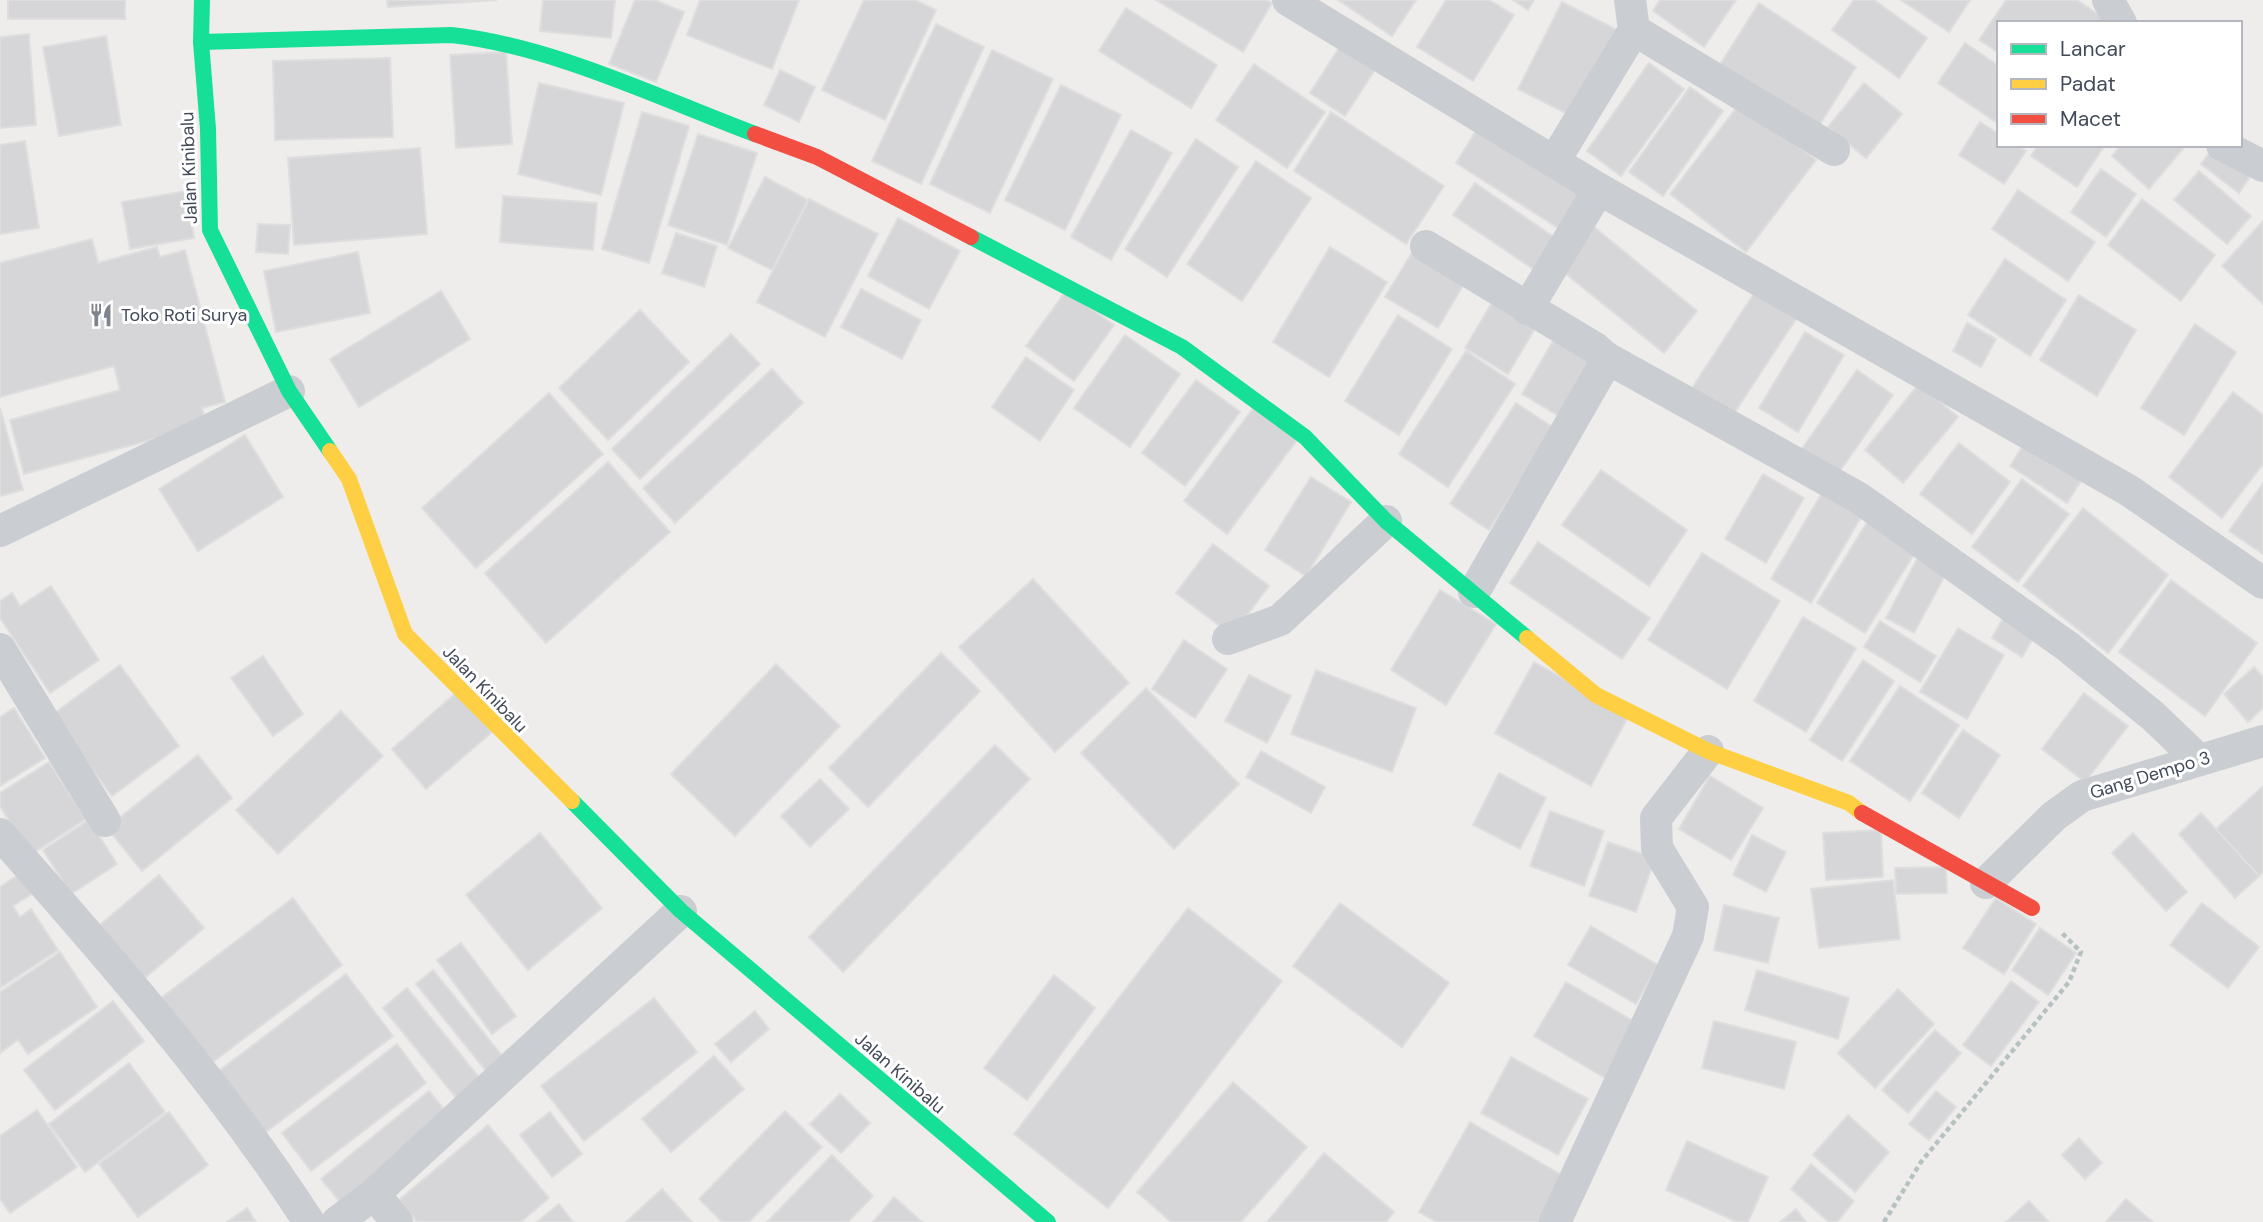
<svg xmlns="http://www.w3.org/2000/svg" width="2263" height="1222" font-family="'DM Sans',sans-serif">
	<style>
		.building { fill: #d6d6d8; stroke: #dfdedf; stroke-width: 2 }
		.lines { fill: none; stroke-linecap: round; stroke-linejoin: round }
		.path { stroke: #b6c2c1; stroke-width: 4.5; stroke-dasharray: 5 3.5; stroke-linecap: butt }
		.street { stroke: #cacdd1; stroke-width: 32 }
		.fast { stroke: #16e098; stroke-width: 16 }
		.slow { stroke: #ffcf43; stroke-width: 16 }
		.jam { stroke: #f24e42; stroke-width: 16 }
		.labels { text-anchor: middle; stroke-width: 6; stroke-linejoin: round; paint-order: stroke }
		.street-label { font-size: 18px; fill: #434b59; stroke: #fff }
		.poi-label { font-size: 18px; fill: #434b59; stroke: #fff; text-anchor: start }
	</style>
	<rect width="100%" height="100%" fill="#eeedec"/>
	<!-- building -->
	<g class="building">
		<rect x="8" y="0" width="117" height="19"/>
		<polygon points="387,0 497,0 388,7"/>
		<polygon points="543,0 615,0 611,38 540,31"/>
		<polygon points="635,0 655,0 684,12 656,82 609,64"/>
		<polygon points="700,0 799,0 772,69 687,35"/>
		<polygon points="864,0 915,0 936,10 885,120 822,90"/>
		<polygon points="1156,0 1266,0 1272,3 1243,52"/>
		<polygon points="1338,0 1416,0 1392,36"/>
		<polygon points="1446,0 1489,0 1514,15 1473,81 1417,47"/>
		<polygon points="1513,0 1534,0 1528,10"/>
		<polygon points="1660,0 1736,0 1704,47 1653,11"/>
		<polygon points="1854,0 1874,0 1927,38 1899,78 1832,30"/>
		<polygon points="1901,0 1970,0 1949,32"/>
		<polygon points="2006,0 2077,0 2111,23 1999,23 1999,53 1979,40"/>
		<polygon points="1562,2 1619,31 1575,118 1518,89"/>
		<polygon points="1759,3 1856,67 1815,132 1718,68"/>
		<polygon points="1126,8 1217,65 1191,108 1099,51"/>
		<polygon points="936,24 984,47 921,184 872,161"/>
		<polygon points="29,34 36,125 0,128 0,37"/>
		<polygon points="106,36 121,125 59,136 43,47"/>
		<polygon points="1965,43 1999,66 1999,124 1938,83"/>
		<polygon points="1341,45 1376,68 1345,116 1310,93"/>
		<polygon points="992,50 1053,79 990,213 930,184"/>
		<polygon points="506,52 512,144 456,148 450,55"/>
		<polygon points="390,58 393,137 275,140 273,61"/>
		<polygon points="1649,63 1684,89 1621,176 1587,151"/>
		<polygon points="1254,64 1325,112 1287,168 1216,120"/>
		<polygon points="780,70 815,87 799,122 764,105"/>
		<polygon points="539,83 624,103 601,195 518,174"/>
		<polygon points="1864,83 1902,114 1866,158 1828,127"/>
		<polygon points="1061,85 1121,115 1065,230 1005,200"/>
		<polygon points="1690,87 1723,111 1663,196 1629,172"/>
		<polygon points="1741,102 1816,160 1746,252 1670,194"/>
		<polygon points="642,112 689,126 649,263 602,249"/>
		<polygon points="1331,112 1444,186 1406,244 1294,171"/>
		<polygon points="1980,122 1999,134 1999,145 2016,145 2026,151 2004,184 1959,155"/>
		<polygon points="1479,126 1585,194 1563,231 1456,163"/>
		<polygon points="1131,130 1172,153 1111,260 1071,237"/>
		<polygon points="698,134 757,153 727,245 668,225"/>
		<polygon points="1196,139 1238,167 1167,277 1125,249"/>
		<polygon points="25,141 39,228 0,234 0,145"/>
		<polygon points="2038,145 2105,145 2077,187 2031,156"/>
		<polygon points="2121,145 2186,145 2149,189 2112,156"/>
		<polygon points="2215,145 2252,174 2239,193 2201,164"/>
		<polygon points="420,148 427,234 294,245 288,158"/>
		<polygon points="1256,161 1311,198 1242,301 1187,264"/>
		<polygon points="2101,169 2136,194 2106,237 2071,212"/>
		<polygon points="2199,171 2251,216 2227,244 2174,200"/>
		<polygon points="765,177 808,200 772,270 728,248"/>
		<polygon points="1475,183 1557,239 1536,271 1453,215"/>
		<polygon points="2018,190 2095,242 2068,281 1992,229"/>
		<polygon points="187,191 194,238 130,249 122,202"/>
		<polygon points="503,196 597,203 593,250 500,242"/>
		<polygon points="809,199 878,234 825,337 757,302"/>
		<polygon points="2142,199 2215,255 2181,301 2108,245"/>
		<polygon points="898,218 960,251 929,309 868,276"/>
		<polygon points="2263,221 2263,304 2222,266"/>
		<polygon points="258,224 290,225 288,254 256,252"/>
		<polygon points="1594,227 1697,311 1664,353 1560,269"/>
		<polygon points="676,233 717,246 704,287 662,273"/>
		<polygon points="92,239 98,263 157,247 160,257 185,250 225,402 202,408 207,425 24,474 10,420 120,390 114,366 0,397 0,263"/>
		<polygon points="1416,246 1468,277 1438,328 1385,297"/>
		<polygon points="1330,247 1387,282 1329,377 1273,342"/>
		<polygon points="358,252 370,313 276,332 264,271"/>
		<polygon points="2005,259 2066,300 2030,356 1968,315"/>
		<polygon points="861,289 921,320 902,359 841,327"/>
		<polygon points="1757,289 1798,316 1733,415 1692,388"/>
		<polygon points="441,291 470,339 359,407 330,359"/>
		<polygon points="1066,291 1114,325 1074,381 1026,346"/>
		<polygon points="2079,295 2136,330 2097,396 2040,360"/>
		<polygon points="1496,296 1539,322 1508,374 1465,348"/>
		<polygon points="640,310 689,362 608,440 559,388"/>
		<polygon points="1398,315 1452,349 1399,435 1345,401"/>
		<polygon points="1967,323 1996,339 1981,367 1953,351"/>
		<polygon points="2195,324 2236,352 2184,435 2141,408"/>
		<polygon points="1559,331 1599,356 1562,418 1522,394"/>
		<polygon points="1805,332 1844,355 1798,432 1759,408"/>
		<polygon points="731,334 760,364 640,479 612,449"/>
		<polygon points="1125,335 1180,374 1130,447 1074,408"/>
		<polygon points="1466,351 1515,384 1448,487 1399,454"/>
		<polygon points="1026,357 1074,390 1040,441 992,407"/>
		<polygon points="772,369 803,403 675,523 643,488"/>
		<polygon points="1857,370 1893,395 1835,478 1799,453"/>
		<polygon points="1196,380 1240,412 1185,486 1142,453"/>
		<polygon points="1919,384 1958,417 1903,483 1865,450"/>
		<polygon points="2233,392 2263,415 2263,464 2222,518 2169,477"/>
		<polygon points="549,393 603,454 476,568 422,508"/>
		<polygon points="1516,403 1554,428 1489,530 1450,504"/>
		<polygon points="1254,407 1297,440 1227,534 1184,501"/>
		<polygon points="0,408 23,490 0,496"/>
		<polygon points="245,435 283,497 198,551 159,489"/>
		<polygon points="2028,438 2085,475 2067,503 2010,466"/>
		<polygon points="1959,443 2010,482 1972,534 1920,494"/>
		<polygon points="608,462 670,532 546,643 485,573"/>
		<polygon points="1601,470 1687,530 1649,586 1562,525"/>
		<polygon points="1763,474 1804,498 1766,563 1725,539"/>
		<polygon points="1311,477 1351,502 1306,576 1265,550"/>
		<polygon points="2022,479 2069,514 2018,582 1972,547"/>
		<polygon points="2263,483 2263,554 2229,531"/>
		<polygon points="1822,493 1861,517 1811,603 1771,579"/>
		<polygon points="2083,508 2168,575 2108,653 2023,586"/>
		<polygon points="1868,521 1916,551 1865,633 1817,603"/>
		<polygon points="1538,542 1650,618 1622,659 1510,583"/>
		<polygon points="1213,544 1269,586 1232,635 1176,593"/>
		<polygon points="1702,553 1780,601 1727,689 1648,640"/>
		<polygon points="1919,555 1948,570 1914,633 1886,618"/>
		<polygon points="1033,579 1129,683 1055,752 959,647"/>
		<polygon points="2171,580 2257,643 2205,716 2119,652"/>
		<polygon points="51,586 99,660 50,693 0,618 0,601 12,593 20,606"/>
		<polygon points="1440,590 1496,624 1446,705 1391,670"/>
		<polygon points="2007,611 2038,630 2022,657 1992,638"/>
		<polygon points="1803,617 1856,648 1806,732 1754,701"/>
		<polygon points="1880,621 1936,656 1920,682 1864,647"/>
		<polygon points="1958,628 2004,655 1967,719 1920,692"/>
		<polygon points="1184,640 1227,669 1195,718 1152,689"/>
		<polygon points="941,653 980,691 868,807 829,768"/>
		<polygon points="263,656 303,714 273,736 231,678"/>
		<polygon points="1863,660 1894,681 1842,761 1810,740"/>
		<polygon points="1534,662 1629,715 1591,786 1495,733"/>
		<polygon points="776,664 840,726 735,836 671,774"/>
		<polygon points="120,665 179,746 112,796 52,715"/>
		<polygon points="2254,667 2263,677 2263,708 2248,722 2224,694"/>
		<polygon points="1316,670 1416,708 1392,772 1291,734"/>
		<polygon points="1249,675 1291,696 1267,743 1225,721"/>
		<polygon points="1900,686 1959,725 1910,801 1850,761"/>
		<polygon points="1146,688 1239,784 1174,849 1081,753"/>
		<polygon points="457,692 492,732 426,789 392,749"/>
		<polygon points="2084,693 2128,726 2085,782 2042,749"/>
		<polygon points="14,708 45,758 0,786 0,717"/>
		<polygon points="341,711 383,756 278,854 236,810"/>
		<polygon points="1963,730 2000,755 1959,818 1922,793"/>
		<polygon points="995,745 1030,779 843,972 809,937"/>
		<polygon points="1261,751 1325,787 1311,813 1246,777"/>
		<polygon points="198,755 232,798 142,871 107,828"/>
		<polygon points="49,762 86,819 30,855 0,806 0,793"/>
		<polygon points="1499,773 1546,798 1520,849 1473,825"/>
		<polygon points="1710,776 1763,808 1731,860 1679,829"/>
		<polygon points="820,779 849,809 810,847 781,816"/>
		<polygon points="2263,786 2263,872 2259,876 2216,829"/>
		<polygon points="1550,811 1604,831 1584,886 1530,866"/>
		<polygon points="2201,813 2259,876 2235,898 2179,834"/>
		<polygon points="89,820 117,864 71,894 43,850"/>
		<polygon points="1881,830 1883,877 1826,880 1823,833"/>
		<polygon points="540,833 602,908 528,970 466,895"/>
		<polygon points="2133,833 2187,892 2166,911 2112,853"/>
		<polygon points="1752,835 1786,852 1766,892 1733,875"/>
		<polygon points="1608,842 1655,858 1636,912 1589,896"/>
		<polygon points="1946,867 1947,893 1896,894 1895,868"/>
		<polygon points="18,875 32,894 13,906 20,917 31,909 58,950 0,988 0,887"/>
		<polygon points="159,875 204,928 140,982 95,929"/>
		<polygon points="1893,880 1900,939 1819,948 1811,889"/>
		<polygon points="293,898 342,965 210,1064 161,998"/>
		<polygon points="1996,898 2036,924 2004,974 1963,948"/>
		<polygon points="1340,903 1449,983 1402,1047 1293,966"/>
		<polygon points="2202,903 2259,947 2228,988 2170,945"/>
		<polygon points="1724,905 1779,918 1768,963 1714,950"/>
		<polygon points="1188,908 1282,981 1108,1208 1014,1134"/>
		<polygon points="1591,926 1658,965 1636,1004 1568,965"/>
		<polygon points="2040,928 2076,953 2048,995 2012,970"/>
		<polygon points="461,943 516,1016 492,1034 437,960"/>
		<polygon points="60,952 97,1007 28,1054 18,1040 0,1053 0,992"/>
		<polygon points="433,970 504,1058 487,1072 416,984"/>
		<polygon points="1757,970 1849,998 1838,1039 1745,1010"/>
		<polygon points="346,974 393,1036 262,1135 215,1074"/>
		<polygon points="1054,975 1095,1008 1027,1100 984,1068"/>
		<polygon points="2011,981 2039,1002 1991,1066 1963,1045"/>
		<polygon points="1566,982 1642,1026 1610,1081 1534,1036"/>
		<polygon points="407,988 482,1081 458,1100 383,1008"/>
		<polygon points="1898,989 1934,1024 1875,1088 1838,1053"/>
		<polygon points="654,998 697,1052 584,1141 541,1086"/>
		<polygon points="113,1001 144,1041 55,1110 24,1070"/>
		<polygon points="755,1011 769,1029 731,1062 715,1044"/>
		<polygon points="1714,1021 1796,1042 1784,1089 1702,1068"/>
		<polygon points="1935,1030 1961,1053 1908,1113 1882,1090"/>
		<polygon points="397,1044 426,1083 311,1171 282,1133"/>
		<polygon points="714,1056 744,1089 671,1152 642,1119"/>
		<polygon points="1511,1057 1588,1099 1558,1155 1481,1113"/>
		<polygon points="129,1063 165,1112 85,1172 49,1124"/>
		<polygon points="1233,1082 1307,1147 1241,1222 1171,1222 1137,1192"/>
		<polygon points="429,1091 449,1115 340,1202 321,1179"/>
		<polygon points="1936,1091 1956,1107 1929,1140 1909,1124"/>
		<polygon points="840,1094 870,1123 841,1153 810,1124"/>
		<polygon points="37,1110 77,1167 10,1213 0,1199 0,1136"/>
		<polygon points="785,1111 822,1147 749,1222 722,1222 699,1199"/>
		<polygon points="169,1112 208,1165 138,1217 99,1164"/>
		<polygon points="550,1112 582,1154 552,1177 520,1135"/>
		<polygon points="1848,1115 1889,1152 1855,1192 1813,1155"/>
		<polygon points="1470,1122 1567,1178 1542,1222 1437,1222 1419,1212"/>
		<polygon points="488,1125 549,1198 521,1222 417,1222 399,1200"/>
		<polygon points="2079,1138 2102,1163 2085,1179 2062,1155"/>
		<polygon points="1687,1141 1768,1177 1748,1222 1737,1222 1666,1190"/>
		<polygon points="1324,1153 1394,1212 1386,1222 1267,1222"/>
		<polygon points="832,1155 873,1196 848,1222 767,1222"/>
		<polygon points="1811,1164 1854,1201 1837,1222 1829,1222 1791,1189"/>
		<polygon points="662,1189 692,1222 626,1222"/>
		<polygon points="894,1197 922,1222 873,1222"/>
		<polygon points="2126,1199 2153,1222 2106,1222"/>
		<polygon points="2029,1201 2049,1222 2006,1222"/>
		<polygon points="559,1204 573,1222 537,1222"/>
		<polygon points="247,1208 256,1222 227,1222"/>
		<polygon points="1796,1209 1806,1222 1780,1222"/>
	</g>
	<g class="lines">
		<!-- path -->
		<polyline class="path" points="1884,1222 1921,1162 2069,982 2081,952 2062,933"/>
		<!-- street -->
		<g class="street">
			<polyline points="1288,0 1599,189 2128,490 2263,583"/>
			<polyline points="2108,0 2121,23"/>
			<polyline points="1634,30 1834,150"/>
			<polyline points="2222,145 2263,166"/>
			<polyline points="1555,160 1634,30 1630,0"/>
			<polyline points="1426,246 1595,348 1605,357 1603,367 1474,592"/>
			<polyline points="1527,309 1599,189"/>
			<polyline points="1605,357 1859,498 2067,646 2153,716 2199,760"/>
			<polyline points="0,531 289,391"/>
			<polyline points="1228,639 1280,620 1386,521"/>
			<polyline points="0,649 105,821"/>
			<path d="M 0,834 C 110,958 219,1083 309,1222"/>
			<polyline points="1986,883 2054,816 2082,796 2263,741"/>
			<polyline points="374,1194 397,1222"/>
			<polyline points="337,1222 374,1194 681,911"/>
			<polyline points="1555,1222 1688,936 1693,907 1657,848 1656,818 1708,751"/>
		</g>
		<!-- fast -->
		<g class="fast">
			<polyline points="202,0 201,42 208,129 210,230 289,391 330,451"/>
			<path d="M 201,42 L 451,35 C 553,46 659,98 755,134"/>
			<polyline points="971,237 1182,347 1305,437 1386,521 1527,638"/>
			<polyline points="572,801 681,911 1048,1222"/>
		</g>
		<!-- slow -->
		<g class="slow">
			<polyline points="330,451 349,479 405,634 572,801"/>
			<polyline points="1527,638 1596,695 1708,751 1849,803 1862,813"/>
		</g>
		<!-- jam -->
		<g class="jam">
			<polyline points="755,134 817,157 971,237"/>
			<polyline points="1862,813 2032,908"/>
		</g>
	</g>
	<!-- icons -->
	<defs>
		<g id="restaurant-bare" transform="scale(1.89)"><path d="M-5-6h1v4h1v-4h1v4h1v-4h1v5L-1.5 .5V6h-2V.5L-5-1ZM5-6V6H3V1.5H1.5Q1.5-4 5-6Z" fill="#7f848c" stroke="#fff" stroke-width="2.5" paint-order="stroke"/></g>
	</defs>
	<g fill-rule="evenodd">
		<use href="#restaurant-bare" x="101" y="315"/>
	</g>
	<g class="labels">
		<!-- street labels -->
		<g class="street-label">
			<text transform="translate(189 168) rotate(-92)" y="6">Jalan Kinibalu</text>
			<text transform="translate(485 689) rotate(46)" y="6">Jalan Kinibalu</text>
			<text transform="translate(2150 775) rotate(-17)" y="6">Gang Dempo 3</text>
			<text transform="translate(900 1073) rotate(41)" y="6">Jalan Kinibalu</text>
		</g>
		<!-- poi labels -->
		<g class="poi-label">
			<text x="121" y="321">Toko Roti Surya</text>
		</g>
	</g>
	<!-- legend -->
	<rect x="1997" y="21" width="245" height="126" fill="#ffffff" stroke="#b4b7bd" stroke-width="2"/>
	<rect x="2011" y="44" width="35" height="10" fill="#16e098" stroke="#b4b7bd" stroke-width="2"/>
	<text x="2060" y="56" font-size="21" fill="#434b59">Lancar</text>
	<rect x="2011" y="79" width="35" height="10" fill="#ffcf43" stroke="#b4b7bd" stroke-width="2"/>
	<text x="2060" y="91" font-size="21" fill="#434b59">Padat</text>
	<rect x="2011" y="114" width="35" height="10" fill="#f24e42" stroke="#b4b7bd" stroke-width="2"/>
	<text x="2060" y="126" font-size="21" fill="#434b59">Macet</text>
</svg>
